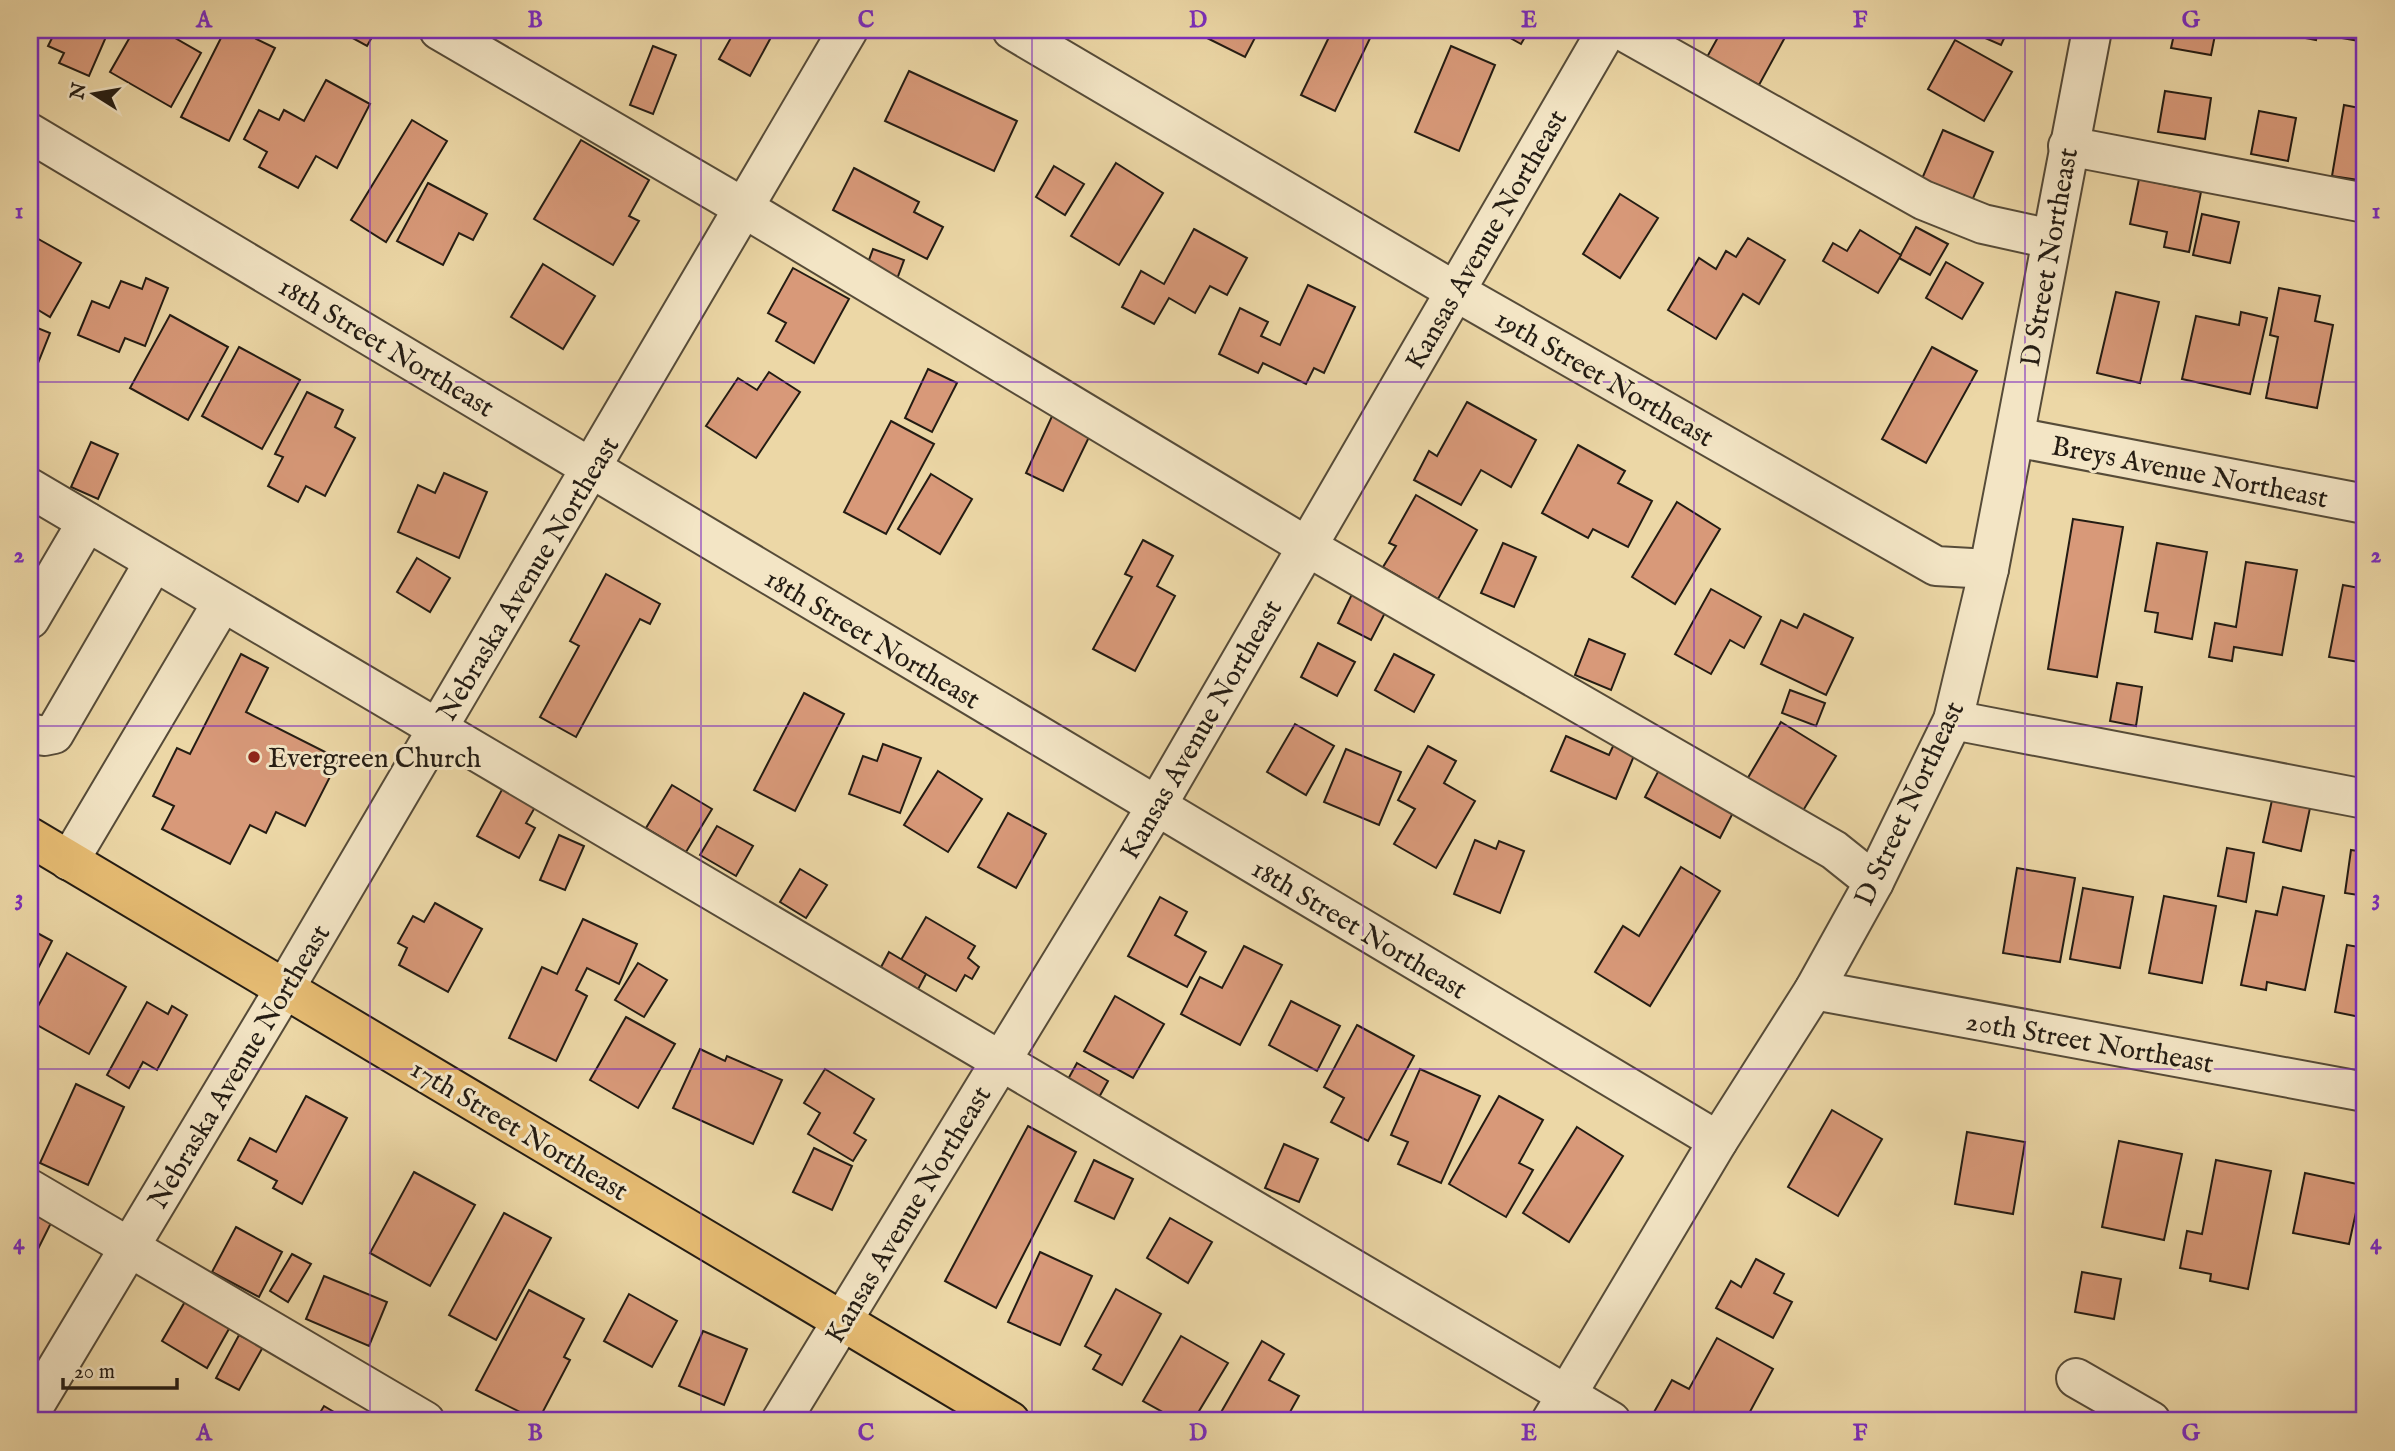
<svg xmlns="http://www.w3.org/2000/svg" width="2395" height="1451" font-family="'IM FELL English',serif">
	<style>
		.building { fill: #d89979; stroke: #241c13; stroke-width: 2 }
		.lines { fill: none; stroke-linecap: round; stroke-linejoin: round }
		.minor-casing { stroke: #564b38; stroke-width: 42 }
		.major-casing { stroke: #241c13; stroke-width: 42 }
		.minor { stroke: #f3e5c5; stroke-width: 38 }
		.major { stroke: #e6bc73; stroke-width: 38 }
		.grid { fill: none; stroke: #7b2cbf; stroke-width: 2; stroke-opacity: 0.55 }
		.poi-dot { fill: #8f2418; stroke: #f3e5c5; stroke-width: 2.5 }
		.labels { text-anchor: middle; stroke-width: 6; stroke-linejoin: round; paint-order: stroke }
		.street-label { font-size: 28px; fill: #241c13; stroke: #f3e5c5 }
		.poi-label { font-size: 28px; fill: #241c13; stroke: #f3e5c5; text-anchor: start }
		.neatline { fill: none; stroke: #7b2cbf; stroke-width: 2.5 }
		.grid-label { font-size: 23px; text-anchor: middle; font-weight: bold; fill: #7b2cbf }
	</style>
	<rect width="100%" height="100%" fill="#ecd7a6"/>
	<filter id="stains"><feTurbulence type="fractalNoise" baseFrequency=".00286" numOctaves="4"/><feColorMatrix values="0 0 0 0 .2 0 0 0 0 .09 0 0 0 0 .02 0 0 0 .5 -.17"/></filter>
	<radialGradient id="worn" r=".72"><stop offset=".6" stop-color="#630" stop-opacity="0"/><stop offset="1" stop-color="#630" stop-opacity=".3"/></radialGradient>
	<!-- building -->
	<g class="building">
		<polygon points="56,30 109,30 89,76 59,63 64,53 48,46"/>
		<polygon points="134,30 161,30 201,53 171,107 110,72"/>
		<polygon points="225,30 238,30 275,48 229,141 181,117"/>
		<polygon points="338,30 376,30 367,46"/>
		<polygon points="720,30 775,30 750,76 719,59 732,36"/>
		<polygon points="1204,30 1259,30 1245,57 1201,35"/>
		<polygon points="1329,30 1374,30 1335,111 1301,95 1330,35"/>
		<polygon points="1496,30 1529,30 1521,44"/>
		<polygon points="1722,30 1789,30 1759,85 1707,57"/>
		<polygon points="1967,30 2008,30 2001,45"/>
		<polygon points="2175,30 2216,30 2211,55 2171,48"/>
		<polygon points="2264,30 2318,30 2316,40"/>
		<polygon points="2331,30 2365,30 2365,42 2330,36"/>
		<polygon points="1955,40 2012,72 1984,121 1928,89"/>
		<polygon points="653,46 676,55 653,114 630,105"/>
		<polygon points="1451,46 1495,65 1459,151 1415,132"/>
		<polygon points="909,71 1017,121 994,171 885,121"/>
		<polygon points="326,80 370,104 337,168 316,156 298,188 259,167 267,152 244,139 259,110 279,120 284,110 304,121"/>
		<polygon points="2165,91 2211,98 2205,139 2158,132"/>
		<polygon points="2344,105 2365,109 2365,181 2332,176"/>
		<polygon points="2259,111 2296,118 2288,161 2251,154"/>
		<polygon points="412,120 447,141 386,242 351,220"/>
		<polygon points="1943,130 1993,152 1971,203 1921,181"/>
		<polygon points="581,140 649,180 629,216 639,221 613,265 534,219"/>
		<polygon points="1116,163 1163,193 1119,265 1071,236"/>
		<polygon points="1054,166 1084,184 1065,215 1036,197"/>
		<polygon points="854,168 919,202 914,212 943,227 927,259 833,210"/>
		<polygon points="2139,179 2201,192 2189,252 2164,247 2167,232 2130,224"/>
		<polygon points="428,183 487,214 473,240 459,233 443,265 397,241"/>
		<polygon points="1620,194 1658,218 1620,278 1583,254"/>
		<polygon points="2202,214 2239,222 2230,263 2193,255"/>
		<polygon points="1916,227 1948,244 1930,275 1899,258"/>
		<polygon points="1194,229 1247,258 1227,295 1210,286 1195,313 1169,298 1154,324 1122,307 1141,271 1164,284"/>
		<polygon points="1860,230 1901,255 1878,293 1823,261 1833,243 1847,251"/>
		<polygon points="33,236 81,263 50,317 30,305 30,242"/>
		<polygon points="1748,238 1785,260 1759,304 1743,294 1716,339 1668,310 1699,258 1716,269 1726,251 1736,257"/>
		<polygon points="873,249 904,260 897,279 866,268"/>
		<polygon points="1946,262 1983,283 1962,319 1926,298"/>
		<polygon points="543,264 595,296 563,349 511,317"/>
		<polygon points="793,268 849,299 814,363 776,341 786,323 768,313"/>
		<polygon points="146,278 168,288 145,346 125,338 119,352 78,335 92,301 109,308 121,281 142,289"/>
		<polygon points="1308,285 1355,307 1324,373 1314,368 1306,384 1263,363 1258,373 1219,354 1240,308 1268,322 1261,336 1280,345"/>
		<polygon points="2279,288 2320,296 2315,321 2333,325 2317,408 2266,398 2278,337 2270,335"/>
		<polygon points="2116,292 2159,302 2140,383 2097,373"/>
		<polygon points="2241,312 2267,318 2250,394 2182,379 2196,316 2239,325"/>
		<polygon points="170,315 228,347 188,420 130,388"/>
		<polygon points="30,325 50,333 34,373 30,371"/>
		<polygon points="239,347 300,380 262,449 202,416"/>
		<polygon points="1932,347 1977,371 1926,463 1882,439"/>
		<polygon points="928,369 957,383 932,432 905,418"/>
		<polygon points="769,372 800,392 756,458 706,426 738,378 757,390"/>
		<polygon points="307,392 343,410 335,427 355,438 325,496 306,486 298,502 268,486 283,457 275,454"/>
		<polygon points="1467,402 1536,440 1511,487 1481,470 1461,505 1414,480 1429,451 1437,456"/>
		<polygon points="1053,414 1091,433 1063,491 1026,473"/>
		<polygon points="891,421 934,444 886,534 844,512"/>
		<polygon points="91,442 118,454 98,499 71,487"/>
		<polygon points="1578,445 1625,471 1618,483 1652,501 1628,547 1593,529 1588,538 1542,513"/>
		<polygon points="444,473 487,492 459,558 398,532 418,485 435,493"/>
		<polygon points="931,474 972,499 940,554 898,529"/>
		<polygon points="1416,495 1477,530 1438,599 1383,567 1396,546 1389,543"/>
		<polygon points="1677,502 1720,529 1675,604 1632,577"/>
		<polygon points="2073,519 2123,527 2097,677 2048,669"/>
		<polygon points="1143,540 1173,556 1157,586 1175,596 1135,671 1093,649 1132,577 1125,574"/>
		<polygon points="1503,543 1536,557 1514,607 1481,593"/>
		<polygon points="2157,543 2207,552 2192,639 2155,632 2158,613 2145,611"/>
		<polygon points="417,558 450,578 430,612 397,592"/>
		<polygon points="2246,562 2297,570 2282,655 2234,647 2232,661 2209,657 2215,623 2236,627"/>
		<polygon points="606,574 660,604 650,624 640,619 576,737 540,717 579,646 570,641"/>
		<polygon points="2343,585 2365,589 2365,663 2329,657"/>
		<polygon points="1711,589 1761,617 1744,648 1730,640 1711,674 1675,654"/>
		<polygon points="1354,590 1388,607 1371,640 1338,623"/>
		<polygon points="1804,614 1853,638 1826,695 1761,664 1781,620 1797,628"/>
		<polygon points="1589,639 1625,654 1611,690 1575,675"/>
		<polygon points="1318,643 1355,662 1337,696 1301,677"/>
		<polygon points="241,654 268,668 246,712 339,759 305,826 276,812 266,833 250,825 230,864 162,829 174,806 153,796 177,748 190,754"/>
		<polygon points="1394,654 1434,675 1414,712 1375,690"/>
		<polygon points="2117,683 2142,687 2136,726 2110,721"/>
		<polygon points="1790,690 1825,703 1816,726 1782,713"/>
		<polygon points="804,693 844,714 795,811 754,790"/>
		<polygon points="1781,722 1836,756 1801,814 1746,781"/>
		<polygon points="1295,724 1334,746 1306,795 1267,772"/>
		<polygon points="1566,736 1609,755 1615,742 1636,751 1616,799 1551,771"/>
		<polygon points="883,744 921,758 900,813 849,794 863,756 877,761"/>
		<polygon points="1428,746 1456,761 1444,783 1475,801 1436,868 1394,844 1415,809 1398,800"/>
		<polygon points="1346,749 1401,772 1379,825 1324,802"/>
		<polygon points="1661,766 1736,807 1720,838 1645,797"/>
		<polygon points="938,771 982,799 948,852 904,825"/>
		<polygon points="505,784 538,802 526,823 535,828 519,858 477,836"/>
		<polygon points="672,785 712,809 686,852 646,828"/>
		<polygon points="2272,800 2310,808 2301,851 2263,842"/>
		<polygon points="1008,813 1046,834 1016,888 978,867"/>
		<polygon points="717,826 753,846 736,876 700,855"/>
		<polygon points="559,835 584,846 565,890 540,880"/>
		<polygon points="1475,840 1496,849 1499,841 1524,851 1500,913 1454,894"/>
		<polygon points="2227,848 2254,853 2246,902 2218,896"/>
		<polygon points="2351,850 2365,852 2365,896 2345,893"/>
		<polygon points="1681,867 1720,891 1650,1006 1595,972 1623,926 1639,936"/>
		<polygon points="2017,868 2075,878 2060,962 2003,953"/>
		<polygon points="800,869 827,885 806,918 780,902"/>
		<polygon points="2283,887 2324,896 2305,990 2267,982 2266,990 2241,985 2256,911 2277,915"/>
		<polygon points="2083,888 2133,897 2120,968 2070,959"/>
		<polygon points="2164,896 2216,906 2202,983 2149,973"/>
		<polygon points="1160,897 1187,912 1175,935 1206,952 1187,987 1128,956"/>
		<polygon points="435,903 482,929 448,992 399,965 407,948 398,943 413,916 424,922"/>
		<polygon points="926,917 975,946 968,958 979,967 972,979 965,975 956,991 901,960"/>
		<polygon points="583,919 637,944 619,984 587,968 576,990 587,996 556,1061 509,1038 542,967 557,974"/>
		<polygon points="30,929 52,941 30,984"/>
		<polygon points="2347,945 2365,948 2365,1018 2335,1012"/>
		<polygon points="1244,946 1282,965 1240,1045 1181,1014 1200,977 1222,988"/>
		<polygon points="889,952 926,974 916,993 879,971"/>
		<polygon points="67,953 126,987 89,1054 30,1021"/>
		<polygon points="638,963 667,980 644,1017 615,1000"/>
		<polygon points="1115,996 1164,1024 1133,1078 1084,1051"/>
		<polygon points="1291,1001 1340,1026 1317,1071 1269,1045"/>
		<polygon points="147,1002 168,1014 172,1006 187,1015 157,1070 143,1062 129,1088 107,1075"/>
		<polygon points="626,1017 675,1044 638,1108 590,1080"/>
		<polygon points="1357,1025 1414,1056 1368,1141 1331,1122 1344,1098 1324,1087"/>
		<polygon points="700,1049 725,1061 727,1056 782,1080 753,1144 673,1108"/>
		<polygon points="1077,1063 1108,1081 1098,1099 1067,1081"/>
		<polygon points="825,1069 874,1099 854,1133 866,1140 853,1161 808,1134 820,1113 804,1103"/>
		<polygon points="1420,1069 1480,1096 1441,1183 1398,1164 1408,1142 1391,1135"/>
		<polygon points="76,1084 124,1107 88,1185 40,1163"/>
		<polygon points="306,1096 347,1118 302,1204 273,1188 277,1181 238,1160 250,1138 276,1152"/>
		<polygon points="1499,1096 1543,1120 1519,1163 1533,1170 1506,1217 1449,1184"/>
		<polygon points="1832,1110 1882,1139 1838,1216 1788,1187"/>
		<polygon points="1028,1126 1076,1152 996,1308 945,1281"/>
		<polygon points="1577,1127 1623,1156 1569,1242 1523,1213"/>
		<polygon points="1967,1132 2025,1142 2013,1214 1955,1204"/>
		<polygon points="2119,1141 2182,1154 2164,1240 2102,1227"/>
		<polygon points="1284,1144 1318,1159 1299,1202 1265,1188"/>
		<polygon points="814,1148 852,1166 832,1210 793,1192"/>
		<polygon points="1094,1160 1133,1179 1114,1219 1075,1201"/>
		<polygon points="2216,1160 2271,1171 2248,1289 2210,1281 2211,1274 2180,1268 2187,1231 2202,1234"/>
		<polygon points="414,1172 475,1205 430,1286 370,1253"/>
		<polygon points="2305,1173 2362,1185 2349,1244 2293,1233"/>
		<polygon points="30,1204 54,1217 31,1263 30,1262"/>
		<polygon points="504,1213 551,1238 496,1340 449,1315"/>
		<polygon points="1170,1218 1212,1242 1188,1283 1147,1258"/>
		<polygon points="236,1227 282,1252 259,1297 212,1272"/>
		<polygon points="1040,1252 1092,1276 1060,1345 1008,1322"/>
		<polygon points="292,1254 311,1264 288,1302 270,1291"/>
		<polygon points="1756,1259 1784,1274 1774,1293 1792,1302 1773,1338 1716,1308 1731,1281 1741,1287"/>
		<polygon points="2082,1272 2121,1279 2114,1319 2075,1312"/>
		<polygon points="324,1276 387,1302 369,1346 306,1319"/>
		<polygon points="1116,1289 1161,1314 1122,1385 1093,1369 1101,1355 1085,1346"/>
		<polygon points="529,1290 584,1319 564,1357 570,1360 538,1421 476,1390"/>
		<polygon points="629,1294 677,1321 652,1367 604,1341"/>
		<polygon points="186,1300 230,1327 207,1368 162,1341"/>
		<polygon points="703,1331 747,1349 724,1405 679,1386"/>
		<polygon points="239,1335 263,1347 239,1390 216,1378"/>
		<polygon points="1181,1336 1228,1363 1193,1421 1179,1421 1143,1401"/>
		<polygon points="1717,1338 1773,1369 1745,1421 1649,1421 1672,1380 1689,1389"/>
		<polygon points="1262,1341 1284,1354 1269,1380 1299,1396 1285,1421 1216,1421"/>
		<polygon points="324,1406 349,1421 315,1421"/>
	</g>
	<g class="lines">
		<!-- minor casing -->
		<g class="minor-casing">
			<g id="minor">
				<polyline points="439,30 744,208 1306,546 1834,850 1874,882"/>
				<polyline points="1012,30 1453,290 1936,566 1989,569"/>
				<polyline points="1621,30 1923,200 1983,224 2051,239"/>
				<polyline points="30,133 1718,1141"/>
				<polyline points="2068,146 2365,203"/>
				<polyline points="2015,437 2365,504"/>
				<polyline points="30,488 1611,1421"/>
				<polyline points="30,619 87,522"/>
				<polyline points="1953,720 2365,799"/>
				<polyline points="30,733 44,736 54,734 154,562"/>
				<polyline points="69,861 222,603"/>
				<polyline points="1814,990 2365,1092"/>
				<polyline points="30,1189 425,1421"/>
				<polyline points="2076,1378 2151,1421"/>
				<polyline points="30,1413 285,988 848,30"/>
				<polyline points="781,1421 1156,807 1607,30"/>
				<polyline points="1551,1421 1718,1141 1814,990 1874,882 1953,720 1989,569 2092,30"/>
			</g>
		</g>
		<!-- major casing -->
		<g class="major-casing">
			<polyline id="major" points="30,837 1010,1421"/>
		</g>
		<!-- minor -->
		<use href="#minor" class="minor"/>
		<!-- major -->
		<use href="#major" class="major"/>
	</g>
	<!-- grid -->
	<path class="grid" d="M 370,30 L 370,1421M 701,30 L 701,1421M 1032,30 L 1032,1421M 1363,30 L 1363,1421M 1694,30 L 1694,1421M 2025,30 L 2025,1421M 30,382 L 2365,382M 30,726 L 2365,726M 30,1069 L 2365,1069"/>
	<!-- markers -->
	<circle class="poi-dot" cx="254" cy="757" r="7"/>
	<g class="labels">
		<!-- street labels -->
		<g class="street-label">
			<text transform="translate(1485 239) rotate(-60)" y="10">Kansas Avenue Northeast</text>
			<text transform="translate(2048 257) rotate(-80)" y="10">D Street Northeast</text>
			<text transform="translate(387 346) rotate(31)" y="10">18th Street Northeast</text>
			<text transform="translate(1605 377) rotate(30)" y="10">19th Street Northeast</text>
			<text transform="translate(2190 471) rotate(11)" y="10">Breys Avenue Northeast</text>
			<text transform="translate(527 578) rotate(-59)" y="10">Nebraska Avenue Northeast</text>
			<text transform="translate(873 638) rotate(31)" y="10">18th Street Northeast</text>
			<text transform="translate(1200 729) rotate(-60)" y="10">Kansas Avenue Northeast</text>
			<text transform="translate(1908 803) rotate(-65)" y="10">D Street Northeast</text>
			<text transform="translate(1360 928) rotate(31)" y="10">18th Street Northeast</text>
			<text transform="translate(2090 1041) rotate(10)" y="10">20th Street Northeast</text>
			<text transform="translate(238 1066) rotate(-59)" y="10">Nebraska Avenue Northeast</text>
			<text transform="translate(520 1129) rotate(31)" y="10">17th Street Northeast</text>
			<text transform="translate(907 1214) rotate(-59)" y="10">Kansas Avenue Northeast</text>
		</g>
		<!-- poi labels -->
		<g class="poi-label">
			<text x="268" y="767">Evergreen Church</text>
		</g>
	</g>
	<!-- margin -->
	<rect width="2395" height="1451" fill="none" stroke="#ecd7a6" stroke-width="77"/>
	<!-- north arrow -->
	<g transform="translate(94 94) rotate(281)" stroke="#f3e5c5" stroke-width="5" paint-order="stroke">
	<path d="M0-5L12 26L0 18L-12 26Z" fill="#241c13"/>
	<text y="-10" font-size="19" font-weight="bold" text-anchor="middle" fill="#241c13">N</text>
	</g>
	<!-- scale -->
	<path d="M63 1378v10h114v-10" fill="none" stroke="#241c13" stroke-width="3.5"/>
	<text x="74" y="1378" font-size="21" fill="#241c13" stroke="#f3e5c5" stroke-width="5" paint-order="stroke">20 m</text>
	<rect x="38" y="38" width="2318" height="1374" class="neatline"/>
	<g class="grid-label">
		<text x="204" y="27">A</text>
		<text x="535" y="27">B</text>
		<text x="866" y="27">C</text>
		<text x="1198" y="27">D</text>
		<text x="1529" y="27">E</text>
		<text x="1860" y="27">F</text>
		<text x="2191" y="27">G</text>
		<text x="19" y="218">1</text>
		<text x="2376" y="218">1</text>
		<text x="19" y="562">2</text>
		<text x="2376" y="562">2</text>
		<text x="19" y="905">3</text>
		<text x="2376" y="905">3</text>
		<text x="19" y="1249">4</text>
		<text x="2376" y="1249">4</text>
		<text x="204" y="1440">A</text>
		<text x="535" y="1440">B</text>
		<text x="866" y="1440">C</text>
		<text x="1198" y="1440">D</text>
		<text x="1529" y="1440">E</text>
		<text x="1860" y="1440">F</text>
		<text x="2191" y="1440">G</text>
	</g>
	<rect width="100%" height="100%" filter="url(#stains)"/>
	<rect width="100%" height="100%" fill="url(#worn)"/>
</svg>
